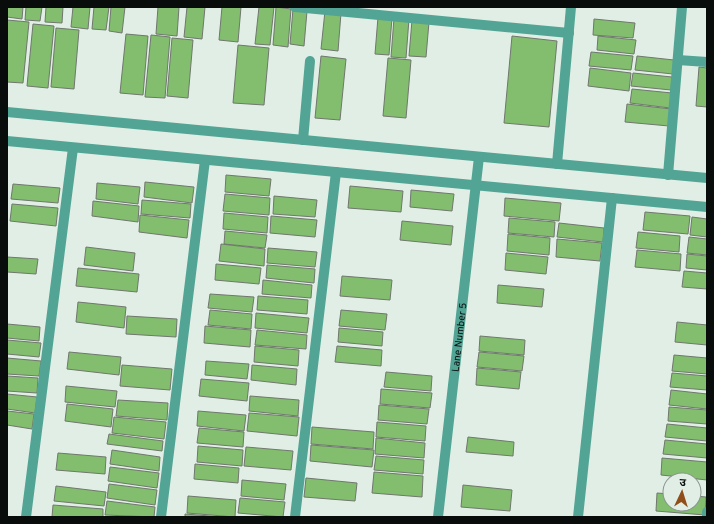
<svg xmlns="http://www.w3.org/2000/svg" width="714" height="524" font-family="Overpass,'Noto Sans Devanagari',sans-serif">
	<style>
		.building { fill: #82be6e; stroke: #70776d }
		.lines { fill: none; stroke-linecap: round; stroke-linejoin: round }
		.minor { stroke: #52a495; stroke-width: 10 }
		.labels { text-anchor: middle; stroke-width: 3; stroke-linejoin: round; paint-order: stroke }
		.street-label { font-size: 10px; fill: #080c0a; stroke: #e0eee6 }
	</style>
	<rect width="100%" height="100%" fill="#e0eee6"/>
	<!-- building -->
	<g class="building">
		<polygon points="7,7 23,7 22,19 7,17"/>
		<polygon points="26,7 42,7 40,21 25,20"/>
		<polygon points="46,7 63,7 62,23 45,22"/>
		<polygon points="73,7 90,7 88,29 71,27"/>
		<polygon points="94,7 109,7 106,30 92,29"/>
		<polygon points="111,7 125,7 122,33 109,31"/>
		<polygon points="158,7 179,7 177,36 156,34"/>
		<polygon points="187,7 205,7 202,39 184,37"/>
		<polygon points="222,7 241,7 238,42 219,40"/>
		<polygon points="259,7 274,7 270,45 255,44"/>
		<polygon points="276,7 291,9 288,47 273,45"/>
		<polygon points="293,9 307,11 304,46 290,44"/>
		<polygon points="325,11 341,13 338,51 321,49"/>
		<polygon points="378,17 392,18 389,55 375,54"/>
		<polygon points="394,18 409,19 406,58 391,57"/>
		<polygon points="594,19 635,23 633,38 593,35"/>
		<polygon points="7,20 29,22 23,83 7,82"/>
		<polygon points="412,20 429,22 426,57 409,56"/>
		<polygon points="33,24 54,26 48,88 27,86"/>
		<polygon points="56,28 79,30 74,89 51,87"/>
		<polygon points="126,34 148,36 143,95 120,93"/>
		<polygon points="151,35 170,37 165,98 145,97"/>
		<polygon points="512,36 557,41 549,127 504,123"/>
		<polygon points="598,36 636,40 634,54 597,50"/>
		<polygon points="172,38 193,40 188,98 167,96"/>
		<polygon points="238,45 269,48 264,105 233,103"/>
		<polygon points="591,52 633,56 631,70 589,66"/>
		<polygon points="321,56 346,59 340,120 315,118"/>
		<polygon points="637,56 674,60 673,74 635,70"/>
		<polygon points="388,58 411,60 406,118 383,116"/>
		<polygon points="699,67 707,68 707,107 696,106"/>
		<polygon points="590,68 631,73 629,91 588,86"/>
		<polygon points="633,73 672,77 671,90 631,86"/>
		<polygon points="632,89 672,93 670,108 630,103"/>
		<polygon points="627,104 671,109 669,126 625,122"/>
		<polygon points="226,175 271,179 269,196 225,192"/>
		<polygon points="145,182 194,187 192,203 144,197"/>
		<polygon points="97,183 140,187 138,204 96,199"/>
		<polygon points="13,184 60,188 58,203 11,199"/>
		<polygon points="350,186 403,191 401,212 348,208"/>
		<polygon points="411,190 454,194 452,211 410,207"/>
		<polygon points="225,194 270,198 269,215 223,211"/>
		<polygon points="274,196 317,200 315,217 273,214"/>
		<polygon points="505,198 561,203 559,221 504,216"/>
		<polygon points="142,200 191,204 190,218 141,214"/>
		<polygon points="93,201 139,206 138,222 92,216"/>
		<polygon points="12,204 58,208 56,226 10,221"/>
		<polygon points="645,212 690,216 688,234 643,230"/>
		<polygon points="224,213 268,217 267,233 223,229"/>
		<polygon points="140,215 189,220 187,238 139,232"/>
		<polygon points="271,216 317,220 315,237 270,233"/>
		<polygon points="692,217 707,219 707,237 690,235"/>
		<polygon points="509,218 555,222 554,237 508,233"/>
		<polygon points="402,221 453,226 451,245 400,240"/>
		<polygon points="559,223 604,228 603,242 557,237"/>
		<polygon points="225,231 267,235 265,248 224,244"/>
		<polygon points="638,232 680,236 679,252 636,248"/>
		<polygon points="508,234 550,238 549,255 507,251"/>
		<polygon points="689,237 707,239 707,255 687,253"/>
		<polygon points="557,239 602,243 600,261 556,257"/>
		<polygon points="221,244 265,249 264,266 219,261"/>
		<polygon points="86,247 135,253 133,271 84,265"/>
		<polygon points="268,248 317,252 315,267 267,263"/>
		<polygon points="637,250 681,254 680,271 635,267"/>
		<polygon points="506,253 548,257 546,274 505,270"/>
		<polygon points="687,254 707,256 707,270 686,268"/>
		<polygon points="7,257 38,259 36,274 7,272"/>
		<polygon points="216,264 261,268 259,284 215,280"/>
		<polygon points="267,265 315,269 314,283 266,278"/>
		<polygon points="78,268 139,274 137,292 76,286"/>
		<polygon points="684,271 707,273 707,289 682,287"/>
		<polygon points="342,276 392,280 390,300 340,296"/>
		<polygon points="263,280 312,285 311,298 262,294"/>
		<polygon points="498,285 544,289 542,307 497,303"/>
		<polygon points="210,294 254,297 252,312 208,308"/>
		<polygon points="258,296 308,300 307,314 257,310"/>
		<polygon points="78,302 126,307 124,328 76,322"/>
		<polygon points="210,310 252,314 251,329 208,325"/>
		<polygon points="341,310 387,314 385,330 339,326"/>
		<polygon points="256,313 309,318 307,333 255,328"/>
		<polygon points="127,316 177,319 176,337 126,334"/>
		<polygon points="677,322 707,325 707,345 675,342"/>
		<polygon points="7,324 40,327 39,341 7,338"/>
		<polygon points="205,326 251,330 250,347 204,343"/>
		<polygon points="339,328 383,332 382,346 338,342"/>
		<polygon points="257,330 307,335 306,349 255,345"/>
		<polygon points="480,336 525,340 524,355 479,351"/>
		<polygon points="7,340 41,343 39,357 7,354"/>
		<polygon points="255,346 299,350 298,366 254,362"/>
		<polygon points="337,346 382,350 381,366 335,362"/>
		<polygon points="69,352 121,357 119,375 67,369"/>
		<polygon points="479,352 524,356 522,371 477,367"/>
		<polygon points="674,355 707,358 707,374 672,371"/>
		<polygon points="7,358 41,361 39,376 7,374"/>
		<polygon points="206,361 249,364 247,379 205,375"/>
		<polygon points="122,365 172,369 170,390 120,386"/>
		<polygon points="252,365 297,369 296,385 251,380"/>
		<polygon points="477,368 521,372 519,389 476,385"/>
		<polygon points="386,372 432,376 431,391 384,387"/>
		<polygon points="672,373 707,376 707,390 670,387"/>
		<polygon points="7,376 38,378 37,393 7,391"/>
		<polygon points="201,379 249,383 247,401 199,396"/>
		<polygon points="66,386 117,391 115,407 65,402"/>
		<polygon points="381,389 432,393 430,408 380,404"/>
		<polygon points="671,390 707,394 707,409 669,405"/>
		<polygon points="7,394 37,397 35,413 7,409"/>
		<polygon points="250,396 299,400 298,416 249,411"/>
		<polygon points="118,400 168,403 167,420 116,416"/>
		<polygon points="67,404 113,409 111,427 65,421"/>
		<polygon points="379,405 429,409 427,424 378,420"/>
		<polygon points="669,407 707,410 707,424 668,421"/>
		<polygon points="7,411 34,414 32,429 7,425"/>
		<polygon points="198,411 246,415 244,431 197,426"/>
		<polygon points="249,413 299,417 297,436 247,431"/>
		<polygon points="114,417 166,422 164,439 112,433"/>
		<polygon points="377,422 426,426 425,441 376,437"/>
		<polygon points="667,424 707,428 707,441 665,437"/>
		<polygon points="312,427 374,432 373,449 311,444"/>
		<polygon points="199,428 244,432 243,447 197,443"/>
		<polygon points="109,434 163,441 162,451 107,444"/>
		<polygon points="468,437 514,442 513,456 466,452"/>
		<polygon points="376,438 425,443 424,458 375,454"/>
		<polygon points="665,440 707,444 707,458 663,454"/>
		<polygon points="311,445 374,450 372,467 310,461"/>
		<polygon points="198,446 243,450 242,466 197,462"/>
		<polygon points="246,447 293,451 291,470 244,466"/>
		<polygon points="112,450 160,457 159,471 110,464"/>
		<polygon points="58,453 106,457 105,474 56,470"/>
		<polygon points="376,456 424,460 423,474 374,470"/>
		<polygon points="662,458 707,462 707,480 661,475"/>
		<polygon points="195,464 239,468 238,483 194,479"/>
		<polygon points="110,467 159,473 157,488 108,481"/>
		<polygon points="374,472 423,476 422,497 372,493"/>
		<polygon points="306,478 357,483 355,501 304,497"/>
		<polygon points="242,480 286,484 284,500 241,496"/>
		<polygon points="109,484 157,490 155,505 107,498"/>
		<polygon points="463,485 512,490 510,511 461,507"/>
		<polygon points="56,486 106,492 104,506 54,501"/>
		<polygon points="657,493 670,494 670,504 694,504 694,496 706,497 705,515 656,511"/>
		<polygon points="188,496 236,500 235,517 187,513"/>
		<polygon points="240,498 285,502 283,517 238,513"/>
		<polygon points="107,501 155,507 154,517 105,515"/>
		<polygon points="53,505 103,509 103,517 52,517"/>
		<polygon points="185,514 222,517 185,517"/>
	</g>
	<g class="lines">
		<!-- minor -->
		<g class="minor">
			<polyline points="295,7 569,33"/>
			<polyline points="678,60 707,62"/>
			<polyline points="7,112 707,178"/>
			<polyline points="303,140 310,61"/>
			<polyline points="7,141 707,207"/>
			<polyline points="557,164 571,7"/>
			<polyline points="668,175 682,7"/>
			<polyline points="26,517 73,148"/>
			<polyline points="161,517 205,160"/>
			<polyline points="295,517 336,172"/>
			<path id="s1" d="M 438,517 L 479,157"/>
			<polyline points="578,517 612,198"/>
			<polyline points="707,517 707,512"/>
		</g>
	</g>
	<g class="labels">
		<!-- street labels -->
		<g class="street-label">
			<text dy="4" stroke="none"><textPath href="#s1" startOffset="181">Lane Number 5</textPath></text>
		</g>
	</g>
	<!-- border -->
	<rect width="714" height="524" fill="none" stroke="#080c0a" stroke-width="16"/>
	<!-- north arrow -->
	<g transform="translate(682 492) rotate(4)"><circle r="19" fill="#e0eee6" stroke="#8a948e"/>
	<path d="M0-3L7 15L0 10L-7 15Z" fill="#904e1b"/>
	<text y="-6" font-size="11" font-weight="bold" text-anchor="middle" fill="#080c0a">उ</text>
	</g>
</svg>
